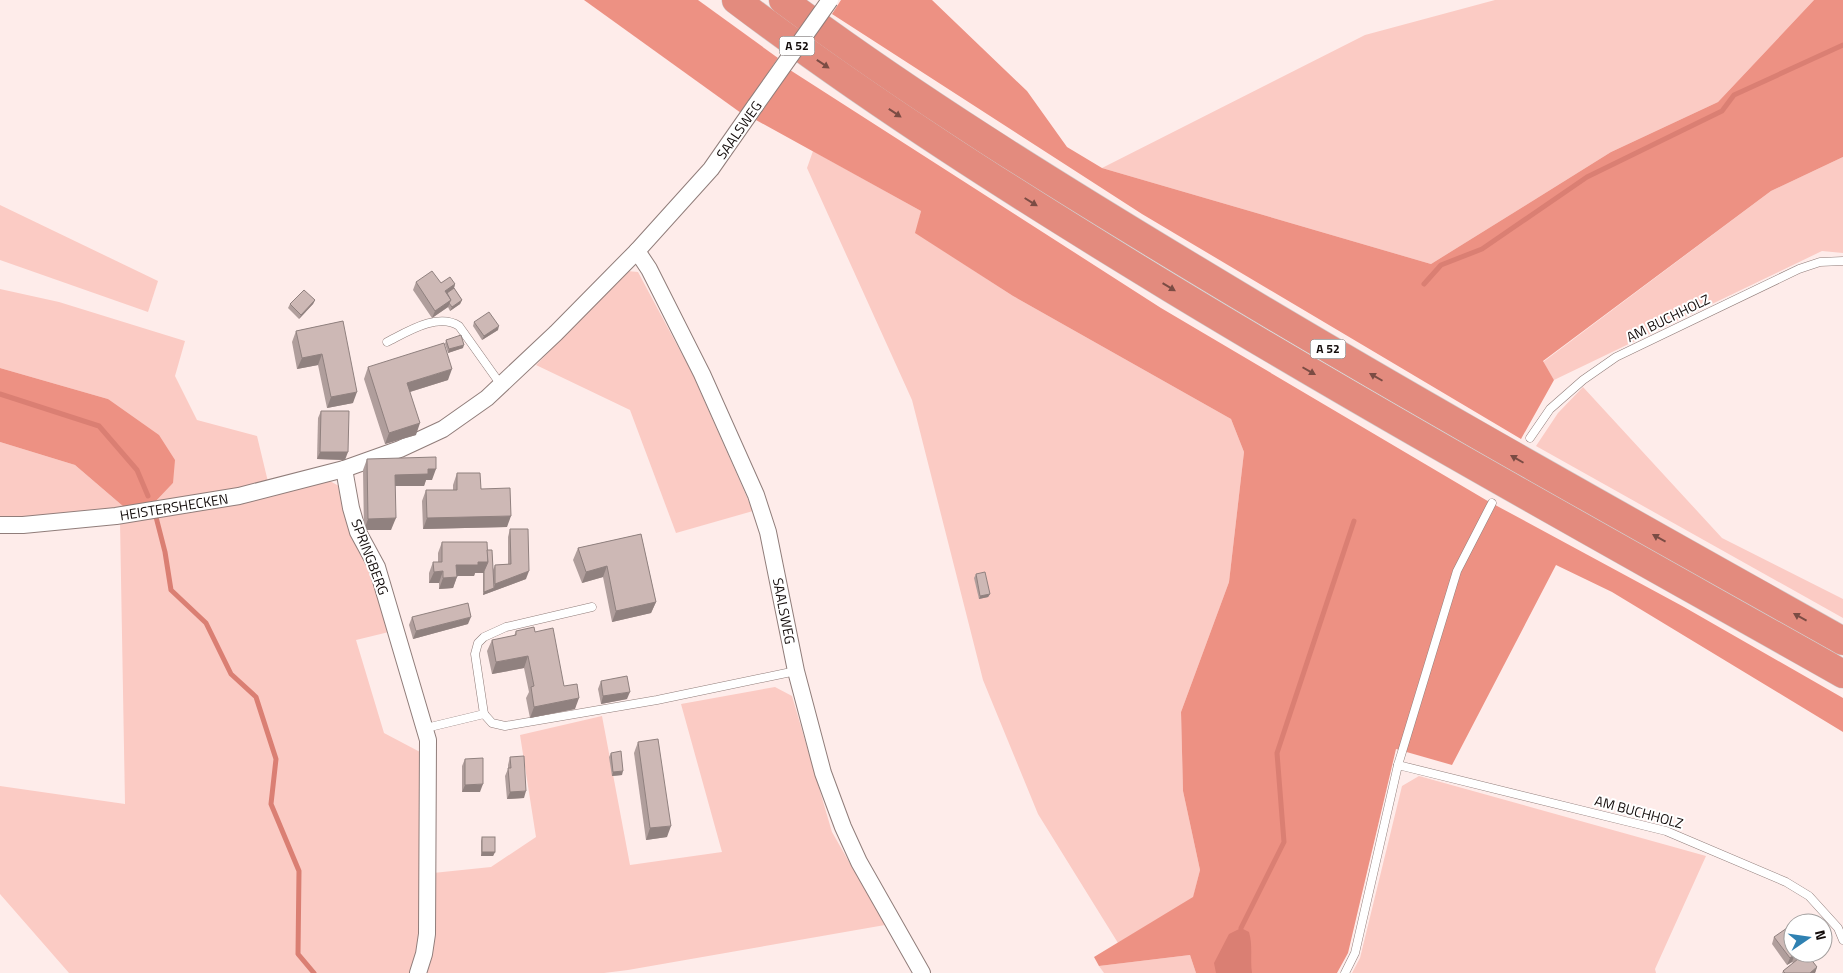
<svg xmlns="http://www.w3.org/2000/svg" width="1843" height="973" font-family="'Titillium Web',sans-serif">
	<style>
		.green { fill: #fbcbc4 }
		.forest { fill: #ed9183 }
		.water { fill: #da7f73 }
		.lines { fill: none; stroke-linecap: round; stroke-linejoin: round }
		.stream { stroke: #da7f73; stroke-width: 5 }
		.lane-casing { stroke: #907d7a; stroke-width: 9 }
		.street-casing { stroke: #907d7a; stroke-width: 18 }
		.highway-casing { stroke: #d0cece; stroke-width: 29 }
		.lane { stroke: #fff; stroke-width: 8 }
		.street { stroke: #fff; stroke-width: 16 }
		.highway { stroke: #e38b7e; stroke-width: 28 }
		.street-bridge-casing { stroke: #907d7a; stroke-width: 18; stroke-linecap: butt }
		.street-bridge { stroke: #fff; stroke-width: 16 }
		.wall { fill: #b09e9c }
		.shaded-wall { fill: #90817f }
		.building { fill: #cdb8b5; stroke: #90817f }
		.oneway { fill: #7b4c44 }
		.labels { text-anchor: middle; stroke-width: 4; stroke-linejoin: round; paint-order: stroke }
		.shield { fill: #fff; stroke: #5a5554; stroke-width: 1 }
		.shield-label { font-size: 12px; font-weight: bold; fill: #130c0b }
		.street-label { font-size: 14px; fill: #130c0b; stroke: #fff }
	</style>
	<rect width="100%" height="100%" fill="#feecea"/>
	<!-- green -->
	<g class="green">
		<polygon points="1495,0 1814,0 1718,102 1611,152 1431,264 1102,168 1365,35"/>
		<polygon points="813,151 921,211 916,233 1013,296 1231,419 1244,452 1229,582 1181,712 1183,791 1200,870 1193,898 1118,943 1038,814 983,680 912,400 807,168"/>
		<polygon points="1843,157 1843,253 1822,251 1554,380 1543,362 1771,191"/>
		<polygon points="0,205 158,281 148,312 0,260"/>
		<polygon points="627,271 638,272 692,373 753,511 676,533 630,410 536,365"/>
		<polygon points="0,289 59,302 185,341 175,376 197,420 257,436 269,486 155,502 173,483 108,399 0,368"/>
		<polygon points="1583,387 1722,538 1843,599 1843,618 1536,446 1558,413"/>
		<polygon points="0,442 75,465 124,507 26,517 0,517"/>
		<polygon points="328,480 339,486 393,631 356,640 384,733 420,752 420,934 416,960 409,973 69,973 0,894 0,786 125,804 120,521"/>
		<polygon points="775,687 792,696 832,832 885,925 628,970 604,973 425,973 433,873 491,867 536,837 520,735 602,716 630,865 722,852 681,704"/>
		<polygon points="1419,776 1706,856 1655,969 1656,973 1352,973 1360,958 1402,786"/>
		<polygon points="1190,955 1196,973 1104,973 1099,966"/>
	</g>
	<!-- forest -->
	<g class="forest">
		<polygon points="584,0 698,0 778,58 741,113"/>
		<polygon points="841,0 932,0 1027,91 1067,147 1102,168 1431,264 1611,152 1718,102 1814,0 1843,0 1843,157 1771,191 1543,361 1554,380 1521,439 1142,214 832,14"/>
		<polygon points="790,70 1161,308 1486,500 1684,607 1843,698 1843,732 1612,592 1556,565 1452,765 1396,749 1348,953 1337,973 1196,973 1190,955 1099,966 1094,957 1193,897 1200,870 1183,791 1181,712 1229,582 1244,452 1231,419 1013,296 915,233 921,211 756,120"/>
		<polygon points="0,368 108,399 159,435 175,460 173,483 155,502 124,507 75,465 0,442"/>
	</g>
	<!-- water -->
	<path class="water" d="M 1241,928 L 1249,932 C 1253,945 1250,959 1252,973 L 1216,973 L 1214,963 L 1229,934 Z"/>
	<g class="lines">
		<!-- stream -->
		<g class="stream">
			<polyline points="1424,284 1441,265 1482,249 1587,177 1722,111 1734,95 1843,45"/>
			<polyline points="0,394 99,426 137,470 148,496"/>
			<polyline points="156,517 165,552 171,590 206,623 231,674 256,697 276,759 271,804 299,871 298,954 314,973"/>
			<polyline points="1241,928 1284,842 1277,753 1354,521"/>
		</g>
		<!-- lane casing -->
		<g class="lane-casing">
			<g id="lane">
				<path d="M 387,342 C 407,332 438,312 459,326 L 501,385"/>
				<polyline points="1530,438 1550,409 1583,380 1616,357 1799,269 1820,262 1843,261"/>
				<polyline points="484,714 475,654 478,643 484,637 506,627 592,607"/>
				<polyline points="426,728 484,714 492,723 505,726 657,700 796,671"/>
				<polyline points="1398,765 1666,831 1786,882 1809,896 1838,928 1843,940"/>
				<polyline points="1345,973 1355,953 1398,765 1457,571 1492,503"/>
			</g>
		</g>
		<!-- street casing -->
		<g class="street-casing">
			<g id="street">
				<polyline points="637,251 649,269 702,374 756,495 768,532 796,671 823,773 843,827 859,862 922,973"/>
				<polyline points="344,469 351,508 358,532 377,567 428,740 427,934 424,954 418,973"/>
				<polyline points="0,525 23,525 116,516 239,496 344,469 400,449 443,429 487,398 556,333 637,251 711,169 755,106"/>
			</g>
		</g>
		<!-- highway casing -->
		<g class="highway-casing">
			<g id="highway">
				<path d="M 736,0 C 875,105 1022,198 1170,288 C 1391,422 1618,547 1843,674"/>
				<path d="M 783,0 C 915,98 1054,184 1195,269 C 1408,398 1626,519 1843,641"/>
			</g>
		</g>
		<!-- lane -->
		<use href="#lane" class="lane"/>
		<!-- street -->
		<use href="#street" class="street"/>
		<!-- highway -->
		<use href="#highway" class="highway"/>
		<!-- street-bridge casing -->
		<g class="street-bridge-casing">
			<polyline id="street-bridge" points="755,106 830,0"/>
		</g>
		<!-- street-bridge -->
		<use href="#street-bridge" class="street-bridge"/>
	</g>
	<!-- wall -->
	<g class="wall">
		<polygon points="416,282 455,284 454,288 462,300 460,304 450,311 448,307 432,318 413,290"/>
		<polygon points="315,300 313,304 299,319 288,308 290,304"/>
		<polygon points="343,321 353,403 327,408 318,365 297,369 292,342 296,331"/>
		<polygon points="474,322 498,330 482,340 473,326"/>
		<polygon points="446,340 463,348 448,353 445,344"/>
		<polygon points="368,367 448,380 410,392 416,435 385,444 364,379"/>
		<polygon points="321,411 345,460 317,459 318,418"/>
		<polygon points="367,459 432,480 426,480 424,486 395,486 391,530 364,530 363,470"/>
		<polygon points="457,473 481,489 507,527 423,529 422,501 426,490 453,490 453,485"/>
		<polygon points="510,529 526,579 483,595 483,573 475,573 474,576 457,576 453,588 439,589 439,583 429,583 429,573 433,562 438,562 438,553 442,542 487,550 493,570 495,565 508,564 508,537"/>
		<polygon points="641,534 656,602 651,613 612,622 603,577 582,583 573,560 578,548"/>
		<polygon points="976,574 990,594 988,597 979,599 974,578"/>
		<polygon points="412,617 468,624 413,639 409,625"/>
		<polygon points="516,631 535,632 575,709 530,718 526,698 529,692 524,668 492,674 487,651 492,640 514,636"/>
		<polygon points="601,681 627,699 601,704 598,689"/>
		<polygon points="638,742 667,837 646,840 634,753"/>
		<polygon points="611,753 622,775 612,776 609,757"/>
		<polygon points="510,757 524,798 507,799 505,776 508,769 508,765"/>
		<polygon points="465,759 480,792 462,792 462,766"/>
		<polygon points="482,837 495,852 493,856 481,856 481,841"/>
		<polygon points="1791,934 1817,967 1815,973 1782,973 1783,971 1793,963 1792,962 1787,965 1772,944 1774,937"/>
	</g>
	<!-- shaded-wall -->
	<g class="shaded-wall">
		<polygon points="455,284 453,292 445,297 445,291"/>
		<polygon points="315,300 313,304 299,319 301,315"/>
		<polygon points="451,300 448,307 432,318 435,311"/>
		<polygon points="462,300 460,304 450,311 452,307"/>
		<polygon points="499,326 498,330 482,340 484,336"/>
		<polygon points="464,345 463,348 448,353 449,349"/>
		<polygon points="322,354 318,365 297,369 302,358"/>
		<polygon points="452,369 448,380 403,394 407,383"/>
		<polygon points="357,392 353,403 327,408 331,397"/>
		<polygon points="420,423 416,435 385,444 389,433"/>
		<polygon points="320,452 348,452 345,460 317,459"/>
		<polygon points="428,469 436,469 432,480 426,480 424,486 391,486 395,475"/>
		<polygon points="511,516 507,527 423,529 427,518"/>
		<polygon points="396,518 391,530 364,530 368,519"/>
		<polygon points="478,562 488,562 484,573 475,573 474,576 452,576 456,565"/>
		<polygon points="607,566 603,577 582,583 586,572"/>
		<polygon points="443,571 439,583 429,583 434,572"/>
		<polygon points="529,571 526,579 483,595 484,592 494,588 495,584"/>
		<polygon points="457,577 453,588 439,589 443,578"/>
		<polygon points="990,594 988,597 979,599 980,596"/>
		<polygon points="656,602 651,613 612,622 616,611"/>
		<polygon points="471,617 468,624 413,639 416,631"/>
		<polygon points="528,656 524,668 492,674 496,662"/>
		<polygon points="630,692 627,699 601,704 603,696"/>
		<polygon points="579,698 575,709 530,718 534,707"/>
		<polygon points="623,771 622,775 612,776 613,772"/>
		<polygon points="483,784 480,792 462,792 465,785"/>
		<polygon points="526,791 524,798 507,799 510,792"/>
		<polygon points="671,826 667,837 646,840 650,828"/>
		<polygon points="482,852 495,852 493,856 481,856"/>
		<polygon points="1829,938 1828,942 1823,945 1823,943"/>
		<polygon points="1806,953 1813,953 1803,960"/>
		<polygon points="1795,954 1792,962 1787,965 1790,958"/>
		<polygon points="1817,967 1815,973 1810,973"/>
	</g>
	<!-- building -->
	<g class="building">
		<polygon points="432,271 441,283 450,277 455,284 445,291 451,300 435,311 416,282"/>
		<polygon points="454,288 462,300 452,307 449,303 451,300 447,293"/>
		<polygon points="304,290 315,300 301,315 290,304"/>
		<polygon points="489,312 499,326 484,336 474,322"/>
		<polygon points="343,321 357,392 331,397 322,354 302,358 296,331"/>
		<polygon points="461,335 464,345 449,349 446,340"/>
		<polygon points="444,343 452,369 407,383 420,423 389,433 368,367"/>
		<polygon points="321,411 349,411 348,452 320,452"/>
		<polygon points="436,457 436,469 428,469 428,474 395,475 396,518 368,519 367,459"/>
		<polygon points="457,473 480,473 481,489 510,488 511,516 427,518 426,490 457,490"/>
		<polygon points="510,529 528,529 529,571 495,584 495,565 511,564"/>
		<polygon points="641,534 656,602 616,611 607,566 586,572 578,548"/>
		<polygon points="442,542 487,542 488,562 478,562 478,565 456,565 457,577 443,578 443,571 434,572 433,562 442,562"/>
		<polygon points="487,550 492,550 494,588 484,592 484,571 488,562"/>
		<polygon points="985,572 990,594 980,596 976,574"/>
		<polygon points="468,603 471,617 416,631 412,617"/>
		<polygon points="534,627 535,632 553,628 564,686 577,684 579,698 534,707 531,687 534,686 528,656 496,662 492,640 516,635 516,631"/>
		<polygon points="627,676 630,692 603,696 601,681"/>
		<polygon points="658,739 671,826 650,828 638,742"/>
		<polygon points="621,751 623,771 613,772 611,753"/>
		<polygon points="524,756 526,791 510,792 508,768 511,768 510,757"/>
		<polygon points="483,758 483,784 465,785 465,759"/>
		<rect x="482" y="837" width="13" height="15"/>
		<polygon points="1787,928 1791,934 1793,932 1793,953 1806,953 1817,967 1810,973 1785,973 1783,971 1798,959 1795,954 1790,958 1774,937"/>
		<polygon points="1823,930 1829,938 1823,943"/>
	</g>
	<!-- one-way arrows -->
	<defs><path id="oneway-solid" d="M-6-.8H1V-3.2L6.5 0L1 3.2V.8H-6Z" transform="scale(1.25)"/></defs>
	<g class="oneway">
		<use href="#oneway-solid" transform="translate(823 64) rotate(34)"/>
		<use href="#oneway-solid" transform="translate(895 113) rotate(34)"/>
		<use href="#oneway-solid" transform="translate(1031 202) rotate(32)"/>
		<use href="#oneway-solid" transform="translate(1169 287) rotate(31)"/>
		<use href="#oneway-solid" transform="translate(1309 371) rotate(30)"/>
		<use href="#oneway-solid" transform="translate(1376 377) rotate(-150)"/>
		<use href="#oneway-solid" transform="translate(1517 459) rotate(-150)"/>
		<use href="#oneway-solid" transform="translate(1659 538) rotate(-151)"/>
		<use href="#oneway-solid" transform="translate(1800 617) rotate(-151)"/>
	</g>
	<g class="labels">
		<!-- shield labels -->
		<g class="shield">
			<rect x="779.5" y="36.5" width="35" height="19" rx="4"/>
			<rect x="1310.5" y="339.5" width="35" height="19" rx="4"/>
		</g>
		<g class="shield-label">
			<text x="797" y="50">A 52</text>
			<text x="1328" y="353">A 52</text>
		</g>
		<!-- street labels -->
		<g class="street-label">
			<text transform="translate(739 130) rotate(-55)" y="5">SAALSWEG</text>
			<text transform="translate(1668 318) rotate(-26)" y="5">AM BUCHHOLZ</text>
			<text transform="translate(174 507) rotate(-9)" y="5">HEISTERSHECKEN</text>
			<text transform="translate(370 557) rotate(69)" y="5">SPRINGBERG</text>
			<text transform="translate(784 611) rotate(79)" y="5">SAALSWEG</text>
			<text transform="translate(1639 812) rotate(15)" y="5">AM BUCHHOLZ</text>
		</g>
	</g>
	<!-- north arrow -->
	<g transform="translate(1808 938) rotate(77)"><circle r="24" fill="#ffffff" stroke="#a19e9d"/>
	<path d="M0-4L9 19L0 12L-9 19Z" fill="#2f81b2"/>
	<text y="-8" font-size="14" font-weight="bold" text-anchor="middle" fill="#130c0b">N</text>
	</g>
</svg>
